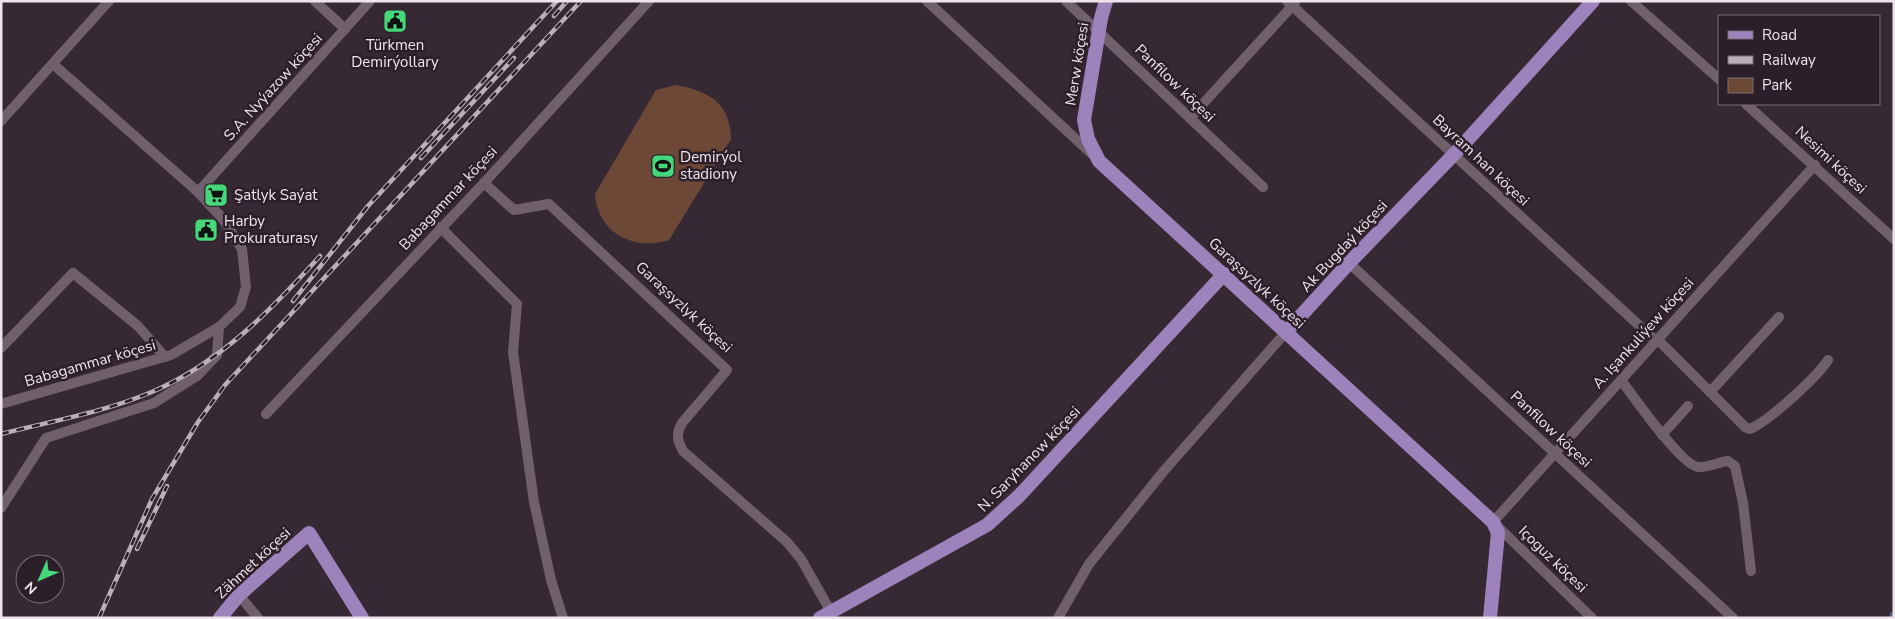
<svg xmlns="http://www.w3.org/2000/svg" width="1895" height="619" font-family="'Nunito Sans',sans-serif">
	<style>
		.green { fill: #6d4836 }
		.lines { fill: none; stroke-linecap: round; stroke-linejoin: round }
		.canal { stroke: #526493; stroke-width: 8 }
		.minor { stroke: #70606b; stroke-width: 10 }
		.major { stroke: #9e82bc; stroke-width: 14 }
		.rail-casing { stroke: #bbb0b8; stroke-width: 4.5 }
		.rail { stroke: #2d1f29; stroke-width: 2.5; stroke-dasharray: 8; stroke-linecap: butt }
		.labels { text-anchor: middle; stroke-width: 5; stroke-linejoin: round; paint-order: stroke }
		.poi-label { font-size: 15px; fill: #efe5ec; stroke: #2d1f29; text-anchor: start }
		.street-label { font-size: 15px; fill: #efe5ec; stroke: #2d1f29 }
	</style>
	<rect width="100%" height="100%" fill="#372933"/>
	<!-- green -->
	<path class="green" d="M 676,85 C 709,91 730,103 731,139 L 669,240 C 634,251 598,234 595,194 L 656,90 Z"/>
	<g class="lines">
		<!-- canal -->
		<polyline class="canal" points="1893,618 1894,615"/>
		<!-- minor -->
		<g class="minor">
			<polyline points="315,1 345,29"/>
			<polyline points="927,1 1093,155"/>
			<polyline points="1066,1 1263,187"/>
			<polyline points="1287,1 1656,341"/>
			<polyline points="1631,1 1719,79"/>
			<polyline points="1746,104 1894,239"/>
			<polyline points="1190,118 1295,3"/>
			<polyline points="1,121 109,1"/>
			<path d="M 484,183 L 514,210 L 549,204 L 727,370 L 682,423 C 676,434 677,440 683,451 L 787,542 L 801,559 L 831,612"/>
			<polyline points="198,192 370,1"/>
			<polyline points="440,227 517,304 513,352 534,502 551,580 563,618"/>
			<polyline points="1349,263 1733,618"/>
			<path d="M 1657,339 L 1745,427 L 1750,429 C 1768,422 1817,377 1828,360"/>
			<polyline points="1,348 73,273 138,326 165,357"/>
			<path d="M 1621,380 C 1633,396 1681,465 1698,467 C 1708,468 1719,462 1728,461 L 1735,466 L 1743,503 L 1751,571"/>
			<polyline points="1710,392 1779,317"/>
			<polyline points="1,404 171,355 219,327 240,307 246,287 242,249 223,219 198,192 53,64"/>
			<polyline points="266,414 484,183 649,1"/>
			<polyline points="1662,435 1688,406"/>
			<polyline points="1,508 46,438 154,403 197,376 217,355 219,327"/>
			<polyline points="239,595 258,618"/>
			<polyline points="1058,618 1089,564 1163,472 1286,332"/>
			<polyline points="1592,618 1493,522 1815,165"/>
		</g>
		<!-- major -->
		<g class="major">
			<polyline points="1106,1 1101,18 1084,120 1088,139 1099,161 1493,522 1498,533 1490,618"/>
			<polyline points="1286,332 1349,263 1461,147 1593,1"/>
			<polyline points="220,618 239,595 309,533 362,618"/>
			<polyline points="820,618 987,525 1019,496 1224,274"/>
		</g>
		<!-- rail casing -->
		<g class="rail-casing">
			<g id="rail">
				<polyline points="554,16 567,1"/>
				<polyline points="421,158 514,58"/>
				<polyline points="293,301 368,206 557,1"/>
				<path d="M 1,434 C 52,421 106,412 154,391 C 221,362 272,309 320,256"/>
				<polyline points="137,549 167,486"/>
				<polyline points="99,618 152,499 198,422 225,385 581,1"/>
			</g>
		</g>
		<!-- rail -->
		<use href="#rail" class="rail"/>
	</g>
	<!-- icons -->
	<defs>
		<g id="civic-square" transform="scale(1.25)"><rect x="-9" y="-9" width="18" height="18" rx="4" fill="#46d77a" stroke="#2d1f29"/><path d="M-.6-6.5H3V-4.5H.6V-3L4-1V1h2V6H-6V1h2V-1L-.6-3ZM-1.2 2.5V6h2.4V2.5Z" fill="#111"/></g>
		<g id="stadium-square" transform="scale(1.25)"><rect x="-9" y="-9" width="18" height="18" rx="4" fill="#46d77a" stroke="#2d1f29"/><path d="M0-5a6.5 5 0 1 0 0 10a6.5 5 0 1 0 0-10ZM-3.5-1.8h7v3.6h-7Z" fill="#111"/></g>
		<g id="supermarket-square" transform="scale(1.25)"><rect x="-9" y="-9" width="18" height="18" rx="4" fill="#46d77a" stroke="#2d1f29"/><path d="M-6-5.5h2.5l.6 2H6L4.5 2H-2.5L-4.4-4H-6ZM-1.5 3.2a1.3 1.3 0 1 0 .1 0ZM3 3.2a1.3 1.3 0 1 0 .1 0Z" fill="#111"/></g>
	</defs>
	<g fill-rule="evenodd">
		<use href="#civic-square" x="395" y="21"/>
		<use href="#stadium-square" x="663" y="166"/>
		<use href="#supermarket-square" x="216" y="195"/>
		<use href="#civic-square" x="206" y="230"/>
	</g>
	<g class="labels">
		<!-- poi labels -->
		<g class="poi-label">
			<text x="395" y="50" text-anchor="middle">Türkmen<tspan x="395" dy="17">Demirýollary</tspan></text>
			<text x="680" y="162">Demirýol<tspan x="680" dy="17">stadiony</tspan></text>
			<text x="234" y="200">Şatlyk Saýat</text>
			<text x="224" y="226">Harby<tspan x="224" dy="17">Prokuraturasy</tspan></text>
		</g>
		<!-- street labels -->
		<g class="street-label">
			<text transform="translate(1077 64) rotate(-81)" y="5">Merw köçesi</text>
			<text transform="translate(1175 83) rotate(44)" y="5">Panfilow köçesi</text>
			<text transform="translate(273 87) rotate(-48)" y="5">S.A. Nyýazow köçesi</text>
			<text transform="translate(1481 160) rotate(43)" y="5">Bayram han köçesi</text>
			<text transform="translate(1831 160) rotate(43)" y="5">Nesimi köçesi</text>
			<text transform="translate(448 198) rotate(-47)" y="5">Babagammar köçesi</text>
			<text transform="translate(1344 246) rotate(-47)" y="5">Ak Bugdaý köçesi</text>
			<text transform="translate(1257 283) rotate(43)" y="5">Garaşsyzlyk köçesi</text>
			<text transform="translate(684 307) rotate(43)" y="5">Garaşsyzlyk köçesi</text>
			<text transform="translate(1643 333) rotate(-48)" y="5">A. Işankuliýew köçesi</text>
			<text transform="translate(90 363) rotate(-16)" y="5">Babagammar köçesi</text>
			<text transform="translate(1551 429) rotate(43)" y="5">Panfilow köçesi</text>
			<text transform="translate(1029 459) rotate(-46)" y="5">N. Saryhanow köçesi</text>
			<text transform="translate(1553 559) rotate(44)" y="5">Içoguz köçesi</text>
			<text transform="translate(253 563) rotate(-43)" y="5">Zähmet köçesi</text>
		</g>
	</g>
	<!-- border -->
	<rect width="1895" height="619" fill="none" stroke="#efe5ec" stroke-width="5"/>
	<!-- legend -->
	<rect x="1718" y="15" width="162" height="90" fill="#2d1f29" stroke="#7b6e77"/>
	<rect x="1728" y="31" width="25" height="8" fill="#9e82bc" stroke="#7b6e77"/>
	<text x="1762" y="40" font-size="15" fill="#efe5ec">Road</text>
	<rect x="1728" y="56" width="25" height="8" fill="#bbb0b8" stroke="#7b6e77"/>
	<text x="1762" y="65" font-size="15" fill="#efe5ec">Railway</text>
	<rect x="1728" y="78" width="25" height="15" fill="#6d4836" stroke="#7b6e77"/>
	<text x="1762" y="90" font-size="15" fill="#efe5ec">Park</text>
	<!-- north arrow -->
	<g transform="translate(40 579) rotate(225)"><circle r="24" fill="#2d1f29" stroke="#7b6e77"/>
	<path d="M0-4L9 19L0 12L-9 19Z" fill="#46d77a"/>
	<text y="-8" font-size="14" font-weight="bold" text-anchor="middle" fill="#efe5ec">N</text>
	</g>
</svg>
